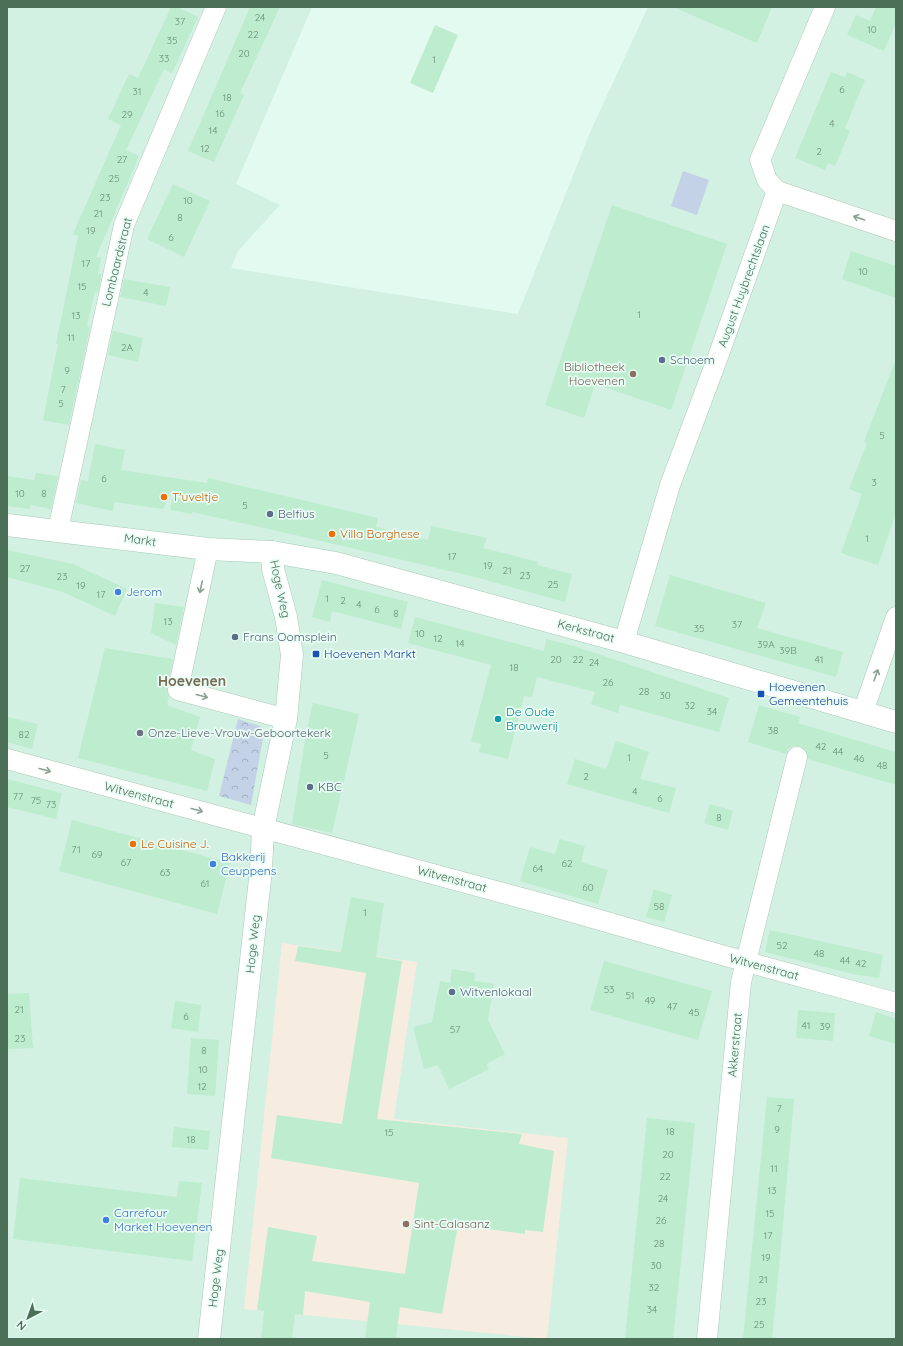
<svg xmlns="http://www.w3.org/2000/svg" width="903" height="1346" font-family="Quicksand,sans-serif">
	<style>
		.residential { fill: #d2f1e2 }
		.education { fill: #f6ede0 }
		.green { fill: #c3d2e6 }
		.forest { fill: url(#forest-crowns) }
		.building { fill: #bdeccf }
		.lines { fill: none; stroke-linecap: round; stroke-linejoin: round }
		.street-casing { stroke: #abc9b8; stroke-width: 21 }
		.secondary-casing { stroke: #a6c9b6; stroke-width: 23 }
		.street { stroke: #fff; stroke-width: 20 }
		.secondary { stroke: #fff; stroke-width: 22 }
		.oneway { stroke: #8ba192 }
		.service-dot { fill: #5c6f8a; stroke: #e9fdf5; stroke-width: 1.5 }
		.education-dot { fill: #8d6e63; stroke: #e9fdf5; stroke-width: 1.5 }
		.food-dot { fill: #e8710a; stroke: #e9fdf5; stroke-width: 1.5 }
		.shop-dot { fill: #3f7fe0; stroke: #e9fdf5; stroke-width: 1.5 }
		.transit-dot { fill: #1a4fb4; stroke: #e9fdf5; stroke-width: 1.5 }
		.culture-dot { fill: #0f9aa8; stroke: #e9fdf5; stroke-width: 1.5 }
		.worship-dot { fill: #6b7280; stroke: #e9fdf5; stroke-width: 1.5 }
		.labels { text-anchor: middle; stroke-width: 3.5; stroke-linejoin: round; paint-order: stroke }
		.number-label { font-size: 10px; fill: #688e76 }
		.street-label { font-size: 12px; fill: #4c6f58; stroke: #e9fdf5 }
		.service-label { font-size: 12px; fill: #4e5e75; stroke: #e9fdf5; text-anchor: start }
		.education-label { font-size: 12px; fill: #785e54; stroke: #e9fdf5; text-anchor: end }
		.food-label { font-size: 12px; fill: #c56008; stroke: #e9fdf5; text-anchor: start }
		.shop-label { font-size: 12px; fill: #366cbe; stroke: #e9fdf5; text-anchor: start }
		.transit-label { font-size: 12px; fill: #164399; stroke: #e9fdf5; text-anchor: start }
		.culture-label { font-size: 12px; fill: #0d838f; stroke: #e9fdf5; text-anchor: start }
		.worship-label { font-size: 12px; fill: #5b616d; stroke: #e9fdf5; text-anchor: start }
		.quarter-label { font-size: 14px; font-weight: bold; fill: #786c57; stroke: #e9fdf5 }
	</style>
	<defs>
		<pattern id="forest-crowns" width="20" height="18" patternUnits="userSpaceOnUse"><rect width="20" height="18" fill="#c3d2e6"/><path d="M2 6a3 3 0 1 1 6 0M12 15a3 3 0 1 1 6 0" fill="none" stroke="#a1afbd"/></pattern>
	</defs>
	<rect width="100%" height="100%" fill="#e3faf0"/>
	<!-- residential -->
	<polygon class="residential" points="7,7 312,7 236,184 280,205 238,251 231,268 518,314 591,130 648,7 896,7 896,1339 7,1339"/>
	<!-- education -->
	<polygon class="education" points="282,943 417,962 394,1119 568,1138 547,1339 244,1309"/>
	<!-- green -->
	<polygon class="green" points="683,171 709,180 697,215 671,206"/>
	<!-- forest -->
	<polygon class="forest" points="238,719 260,726 264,732 251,805 219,796"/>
	<!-- building -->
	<g class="building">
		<polygon points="171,7 177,7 198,17 172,73 164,69 126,150 139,156 96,257 101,258 98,274 102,274 98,292 95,292 87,326 90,327 69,425 43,420 58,344 56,344 78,236 73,234 121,125 108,119 129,74 138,78"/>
		<polygon points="250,7 280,7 240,93 244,95 214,162 188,151"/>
		<polygon points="673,7 772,7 757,43"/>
		<polygon points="876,7 896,7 896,23 884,51 847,35 856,15 870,21"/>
		<polygon points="435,25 458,35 433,93 410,83"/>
		<polygon points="831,72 845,77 847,72 865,80 845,128 850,131 835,166 828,163 825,170 795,158"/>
		<polygon points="173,184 210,201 184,257 147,239"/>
		<polygon points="612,205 727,244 671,410 595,384 584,418 545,405"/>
		<polygon points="851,251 896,266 896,298 842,279"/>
		<polygon points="124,279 170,287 166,306 120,297"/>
		<polygon points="113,331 143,338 138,362 108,355"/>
		<polygon points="894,364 896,364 896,513 878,565 841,553 862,494 849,489 867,443 864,442"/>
		<polygon points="95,444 125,450 121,470 207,483 208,478 378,518 376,527 428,540 431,526 487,538 483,548 538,562 537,565 572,574 565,602 475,577 304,537 192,512 192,514 170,510 173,494 171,493 163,509 114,502 113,511 76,503 81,480 88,481"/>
		<polygon points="36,473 58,476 51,509 30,505 30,509 7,506 7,476 34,480"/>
		<polygon points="7,550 73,564 127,589 115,616 63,592 7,577"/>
		<polygon points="670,575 766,603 757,628 843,652 836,677 655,626"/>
		<polygon points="322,580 408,602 401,629 332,611 330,622 312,617"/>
		<polygon points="155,603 184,607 176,645 151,633"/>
		<polygon points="415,617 544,651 546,639 574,646 729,698 719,732 620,705 618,713 591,704 595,692 537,677 532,697 524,696 508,759 479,752 481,744 471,741 491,665 408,643"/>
		<polygon points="105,648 173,659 167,688 169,697 167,705 200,717 191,750 215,759 207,791 78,758"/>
		<polygon points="313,703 359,714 332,833 292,824 306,734"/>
		<polygon points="759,705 800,717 798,723 896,752 896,785 808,759 805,749 800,746 793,746 788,749 786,754 748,742"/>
		<polygon points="7,717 38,724 32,749 7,742"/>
		<polygon points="616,741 649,752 640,779 676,788 669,813 567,784 575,759 606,769"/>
		<polygon points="7,779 62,793 56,819 7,807"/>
		<polygon points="710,804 733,811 728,830 704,823"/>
		<polygon points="72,820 230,863 217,914 59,871"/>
		<polygon points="560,839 585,846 581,862 608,870 598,904 520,881 530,847 555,854"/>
		<polygon points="654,889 672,895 664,922 646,917"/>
		<polygon points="351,897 384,903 376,957 402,961 377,1119 522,1134 519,1144 554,1151 543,1232 525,1230 525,1234 458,1225 442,1314 400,1307 396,1339 365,1339 370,1302 305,1291 303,1315 295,1314 292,1339 261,1339 264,1311 257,1310 268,1227 317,1236 312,1261 405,1274 419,1183 271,1158 277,1115 342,1124 366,973 295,961 298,946 341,952"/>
		<polygon points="770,930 883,955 879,978 853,974 765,952"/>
		<polygon points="604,961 712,991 698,1040 590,1010"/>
		<polygon points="452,969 475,973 474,981 494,984 488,1020 505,1054 486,1064 489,1069 449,1089 438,1065 424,1069 413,1027 432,1022 440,981 450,983"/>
		<polygon points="29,993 33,1048 8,1049 7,994"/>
		<polygon points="175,1001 201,1005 198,1032 171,1028"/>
		<polygon points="798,1010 835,1013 833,1041 796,1038"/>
		<polygon points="876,1012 896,1019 896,1044 869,1036"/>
		<polygon points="191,1038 219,1040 215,1096 187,1094"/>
		<polygon points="767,1097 794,1099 780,1258 772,1339 743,1339"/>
		<polygon points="647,1118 695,1123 673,1339 625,1339"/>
		<polygon points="174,1127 210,1131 208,1150 172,1147"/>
		<polygon points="20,1178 177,1197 179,1181 202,1183 192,1261 13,1239"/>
	</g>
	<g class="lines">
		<!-- street casing -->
		<g class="street-casing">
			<g id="street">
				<polyline points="825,7 760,160 767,180 777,191 896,231"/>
				<polyline points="58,530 124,225 216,7"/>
				<polyline points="208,549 178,690 286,719"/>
				<polyline points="624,642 670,485 719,354 777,191"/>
				<polyline points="863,712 896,617"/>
				<polyline points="7,759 551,906 718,954 896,1003"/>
				<polyline points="707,1339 741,982 797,757"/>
			</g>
		</g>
		<!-- secondary casing -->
		<g class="secondary-casing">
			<g id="secondary">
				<polyline points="7,525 208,549 272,552 336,563 624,642 896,722"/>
				<polyline points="209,1339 261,870 263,829 286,719 292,655 286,617 273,569 272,552"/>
			</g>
		</g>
		<!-- street -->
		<use href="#street" class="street"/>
		<!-- secondary -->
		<use href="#secondary" class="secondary"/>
	</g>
	<!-- one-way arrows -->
	<defs><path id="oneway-shaft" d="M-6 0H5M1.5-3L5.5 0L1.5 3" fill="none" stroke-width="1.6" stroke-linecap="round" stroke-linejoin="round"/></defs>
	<g class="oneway">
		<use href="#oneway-shaft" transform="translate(859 218) rotate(-161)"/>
		<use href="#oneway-shaft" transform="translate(201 587) rotate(102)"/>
		<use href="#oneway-shaft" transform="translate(876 675) rotate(-71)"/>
		<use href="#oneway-shaft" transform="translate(202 696) rotate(15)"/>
		<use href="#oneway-shaft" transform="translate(45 770) rotate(15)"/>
		<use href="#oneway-shaft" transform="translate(197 810) rotate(15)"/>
	</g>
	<!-- markers -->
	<g class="service-dot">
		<circle cx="662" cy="360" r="4"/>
		<circle cx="270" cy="514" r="4"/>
		<circle cx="235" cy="637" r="4"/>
		<circle cx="310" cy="787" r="4"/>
		<circle cx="452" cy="992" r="4"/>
	</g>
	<g class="education-dot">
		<circle cx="633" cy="374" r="4"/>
		<circle cx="406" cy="1224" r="4"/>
	</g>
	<g class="food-dot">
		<circle cx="164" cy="497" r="4"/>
		<circle cx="332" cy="534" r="4"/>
		<circle cx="133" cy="844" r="4"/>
	</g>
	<g class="shop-dot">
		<circle cx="118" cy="592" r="4"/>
		<circle cx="213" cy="864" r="4"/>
		<circle cx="106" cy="1220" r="4"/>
	</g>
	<g class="transit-dot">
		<rect x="312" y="650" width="8" height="8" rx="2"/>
		<rect x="757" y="690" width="8" height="8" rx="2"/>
	</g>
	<circle class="culture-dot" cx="498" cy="719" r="4"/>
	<circle class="worship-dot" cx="140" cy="733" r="4"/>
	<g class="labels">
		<!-- number labels -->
		<g class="number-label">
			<text x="260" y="21">24</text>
			<text x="180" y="25">37</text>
			<text x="872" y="33">10</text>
			<text x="253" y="38">22</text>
			<text x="172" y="44">35</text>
			<text x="244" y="57">20</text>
			<text x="164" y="62">33</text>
			<text x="434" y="63">1</text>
			<text x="842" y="93">6</text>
			<text x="137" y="95">31</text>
			<text x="227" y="101">18</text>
			<text x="220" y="117">16</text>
			<text x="127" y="118">29</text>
			<text x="832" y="127">4</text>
			<text x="213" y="134">14</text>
			<text x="205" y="152">12</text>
			<text x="819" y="155">2</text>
			<text x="122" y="163">27</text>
			<text x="114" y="182">25</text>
			<text x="105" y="201">23</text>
			<text x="188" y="204">10</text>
			<text x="98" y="217">21</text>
			<text x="180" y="221">8</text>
			<text x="91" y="234">19</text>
			<text x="171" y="241">6</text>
			<text x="86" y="267">17</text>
			<text x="863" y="275">10</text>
			<text x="82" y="290">15</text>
			<text x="146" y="296">4</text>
			<text x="639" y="318">1</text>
			<text x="76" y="319">13</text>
			<text x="71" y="341">11</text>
			<text x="127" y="351">2A</text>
			<text x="67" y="374">9</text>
			<text x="63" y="393">7</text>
			<text x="61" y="407">5</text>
			<text x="882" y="439">5</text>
			<text x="104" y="482">6</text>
			<text x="874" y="486">3</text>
			<text x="20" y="497">10</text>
			<text x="44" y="497">8</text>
			<text x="245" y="509">5</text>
			<text x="867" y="542">1</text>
			<text x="452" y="560">17</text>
			<text x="488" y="569">19</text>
			<text x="25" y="572">27</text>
			<text x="507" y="574">21</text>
			<text x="525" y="579">23</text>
			<text x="62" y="580">23</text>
			<text x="553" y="588">25</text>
			<text x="81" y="589">19</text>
			<text x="101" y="598">17</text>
			<text x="327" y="602">1</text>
			<text x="343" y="604">2</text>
			<text x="359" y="608">4</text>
			<text x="377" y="613">6</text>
			<text x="396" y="617">8</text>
			<text x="168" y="625">13</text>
			<text x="737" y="628">37</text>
			<text x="699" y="632">35</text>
			<text x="420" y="637">10</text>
			<text x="438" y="642">12</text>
			<text x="460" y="647">14</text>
			<text x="766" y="648">39A</text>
			<text x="788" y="654">39B</text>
			<text x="556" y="663">20</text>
			<text x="578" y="663">22</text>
			<text x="819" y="663">41</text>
			<text x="594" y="666">24</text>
			<text x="514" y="671">18</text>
			<text x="608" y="686">26</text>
			<text x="644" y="695">28</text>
			<text x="665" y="699">30</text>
			<text x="690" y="709">32</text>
			<text x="712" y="715">34</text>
			<text x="773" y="734">38</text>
			<text x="24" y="738">82</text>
			<text x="821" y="750">42</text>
			<text x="838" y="755">44</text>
			<text x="326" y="759">5</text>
			<text x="629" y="761">1</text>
			<text x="859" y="762">46</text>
			<text x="882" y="769">48</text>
			<text x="586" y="780">2</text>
			<text x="635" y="795">4</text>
			<text x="18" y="800">77</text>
			<text x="660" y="802">6</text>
			<text x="36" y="804">75</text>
			<text x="51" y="808">73</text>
			<text x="719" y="821">8</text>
			<text x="76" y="853">71</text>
			<text x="97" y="858">69</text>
			<text x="126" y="866">67</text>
			<text x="567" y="867">62</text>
			<text x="538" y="872">64</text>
			<text x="165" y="876">63</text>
			<text x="205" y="887">61</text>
			<text x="588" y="891">60</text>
			<text x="659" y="910">58</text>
			<text x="365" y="916">1</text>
			<text x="782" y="949">52</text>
			<text x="819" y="957">48</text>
			<text x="845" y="964">44</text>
			<text x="861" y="967">42</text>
			<text x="609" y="993">53</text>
			<text x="630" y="999">51</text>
			<text x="650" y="1004">49</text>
			<text x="672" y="1010">47</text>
			<text x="19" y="1013">21</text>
			<text x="694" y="1016">45</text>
			<text x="186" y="1020">6</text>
			<text x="806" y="1029">41</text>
			<text x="825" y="1030">39</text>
			<text x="455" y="1033">57</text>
			<text x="20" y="1042">23</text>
			<text x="204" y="1054">8</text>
			<text x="203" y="1073">10</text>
			<text x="202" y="1090">12</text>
			<text x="779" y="1112">7</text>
			<text x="777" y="1133">9</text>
			<text x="670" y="1135">18</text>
			<text x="389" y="1136">15</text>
			<text x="191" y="1143">18</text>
			<text x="668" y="1158">20</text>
			<text x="774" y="1172">11</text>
			<text x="665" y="1180">22</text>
			<text x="772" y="1194">13</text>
			<text x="663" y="1202">24</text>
			<text x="770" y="1217">15</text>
			<text x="661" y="1224">26</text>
			<text x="768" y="1239">17</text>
			<text x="659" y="1247">28</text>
			<text x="766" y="1261">19</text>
			<text x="656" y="1269">30</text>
			<text x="763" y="1283">21</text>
			<text x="654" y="1291">32</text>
			<text x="761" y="1305">23</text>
			<text x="652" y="1313">34</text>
			<text x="759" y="1328">25</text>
		</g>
		<!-- street labels -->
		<g class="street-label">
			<text transform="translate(117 262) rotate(-76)" y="4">Lombaardstraat</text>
			<text transform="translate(744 286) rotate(-70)" y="4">August Huybrechtslaan</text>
			<text transform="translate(140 540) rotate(8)" y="4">Markt</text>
			<text transform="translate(280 589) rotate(78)" y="4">Hoge Weg</text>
			<text transform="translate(586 631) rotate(15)" y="4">Kerkstraat</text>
			<text transform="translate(139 795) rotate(15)" y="4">Witvenstraat</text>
			<text transform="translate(452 879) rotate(15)" y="4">Witvenstraat</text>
			<text transform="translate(253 944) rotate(-84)" y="4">Hoge Weg</text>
			<text transform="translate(764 967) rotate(15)" y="4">Witvenstraat</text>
			<text transform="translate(735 1045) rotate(-85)" y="4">Akkerstraat</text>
			<text transform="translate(216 1278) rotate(-83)" y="4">Hoge Weg</text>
		</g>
		<!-- service labels -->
		<g class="service-label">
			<text x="670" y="364">Schoem</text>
			<text x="278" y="518">Belfius</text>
			<text x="243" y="641">Frans Oomsplein</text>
			<text x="318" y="791">KBC</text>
			<text x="460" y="996">Witvenlokaal</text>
		</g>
		<!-- education labels -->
		<g class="education-label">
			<text x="625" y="371">Bibliotheek<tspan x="625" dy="14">Hoevenen</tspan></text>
			<text x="414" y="1228" text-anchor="start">Sint-Calasanz</text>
		</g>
		<!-- food labels -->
		<g class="food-label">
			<text x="172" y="501">T'uveltje</text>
			<text x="340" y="538">Villa Borghese</text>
			<text x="141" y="848">Le Cuisine J.</text>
		</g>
		<!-- shop labels -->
		<g class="shop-label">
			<text x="126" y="596">Jerom</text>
			<text x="221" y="861">Bakkerij<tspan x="221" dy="14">Ceuppens</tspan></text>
			<text x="114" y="1217">Carrefour<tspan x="114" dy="14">Market Hoevenen</tspan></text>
		</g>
		<!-- transit labels -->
		<g class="transit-label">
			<text x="324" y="658">Hoevenen Markt</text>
			<text x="769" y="691">Hoevenen<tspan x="769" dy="14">Gemeentehuis</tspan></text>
		</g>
		<!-- culture labels -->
		<g class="culture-label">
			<text x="506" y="716">De Oude<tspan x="506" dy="14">Brouwerij</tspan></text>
		</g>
		<!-- worship labels -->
		<g class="worship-label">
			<text x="148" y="737">Onze-Lieve-Vrouw-Geboortekerk</text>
		</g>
		<!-- quarter labels -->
		<g class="quarter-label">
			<text x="192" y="686">Hoevenen</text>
		</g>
	</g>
	<!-- border -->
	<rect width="903" height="1346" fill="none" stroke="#4c6f58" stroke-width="16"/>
	<!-- north arrow -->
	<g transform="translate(28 1318) rotate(221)" stroke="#e9fdf5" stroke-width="3" paint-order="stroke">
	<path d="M0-3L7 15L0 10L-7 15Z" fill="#4c6f58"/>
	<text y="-6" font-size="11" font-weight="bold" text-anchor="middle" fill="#4c6f58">N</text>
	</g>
</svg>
